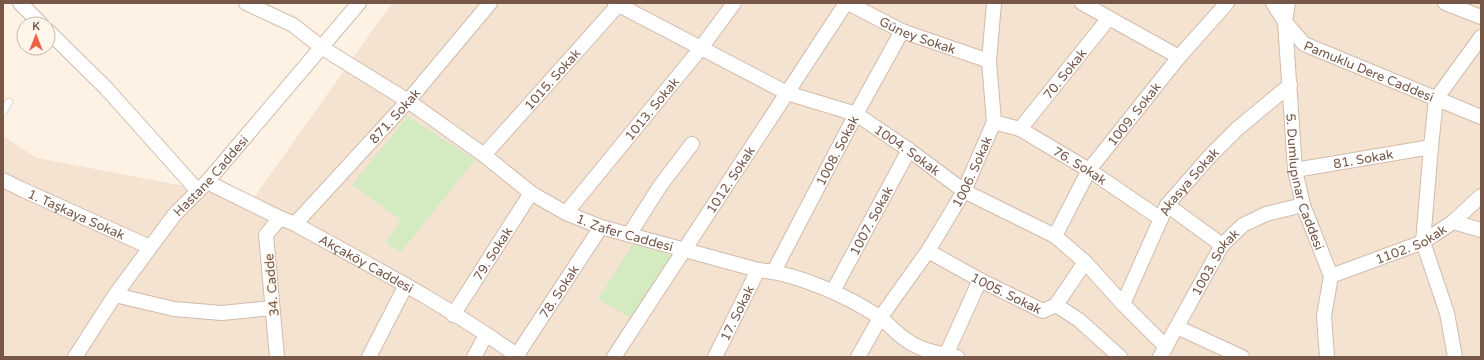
<svg xmlns="http://www.w3.org/2000/svg" width="1484" height="360" font-family="'Varela Round',sans-serif">
	<style>
		.residential { fill: #f5e3d2 }
		.green { fill: #d4ebc2 }
		.lines { fill: none; stroke-linecap: round; stroke-linejoin: round }
		.service-casing { stroke: #d1bbac; stroke-width: 8 }
		.minor-casing { stroke: #d1bbac; stroke-width: 16 }
		.service { stroke: #fff; stroke-width: 7 }
		.minor { stroke: #fff; stroke-width: 14 }
		.labels { text-anchor: middle; stroke-width: 3; stroke-linejoin: round; paint-order: stroke }
		.street-label { font-size: 13px; fill: #765748; stroke: #fff6eb }
	</style>
	<rect width="100%" height="100%" fill="#fdf2e4"/>
	<!-- residential -->
	<polygon class="residential" points="392,3 1481,3 1481,357 3,357 3,136 37,158 253,199"/>
	<!-- green -->
	<g class="green">
		<polygon points="408,116 475,160 401,252 385,243 401,220 352,185"/>
		<polygon points="633,244 673,256 631,318 598,299"/>
	</g>
	<g class="lines">
		<!-- service casing -->
		<g class="service-casing">
			<polyline id="service" points="3,112 9,102"/>
		</g>
		<!-- minor casing -->
		<g class="minor-casing">
			<g id="minor">
				<polyline points="20,3 41,24"/>
				<path id="s1" d="M 246,3 L 293,25 L 321,47 L 408,101 L 484,155 L 531,193 L 566,213 L 601,227 L 758,270 C 796,273 848,296 879,317 C 889,324 896,333 905,339 C 920,351 939,353 957,357"/>
				<path id="s2" d="M 615,3 L 787,93 L 856,114 L 909,150 L 964,191 L 1055,236 L 1085,262 L 1123,304 L 1166,347"/>
				<path id="s3" d="M 848,3 L 902,31 L 989,61"/>
				<polyline points="1082,3 1179,57"/>
				<path id="s4" d="M 1273,3 L 1285,22 L 1304,44 L 1481,117"/>
				<path id="s5" d="M 1288,3 L 1285,22 L 1295,170 L 1303,205 L 1331,276 L 1324,316 L 1327,357"/>
				<polyline points="1445,3 1481,17"/>
				<polyline points="48,31 106,88 198,191"/>
				<path id="s6" d="M 994,122 L 1020,129 L 1089,170 L 1161,219"/>
				<path id="s7" d="M 1020,129 L 1109,18"/>
				<path id="s8" d="M 484,155 L 620,3"/>
				<path id="s9" d="M 1295,170 L 1431,147"/>
				<path id="s10" d="M 3,180 L 21,189 L 150,247"/>
				<path id="s11" d="M 207,182 L 280,218 L 295,224 C 371,266 449,306 519,357"/>
				<polyline points="1167,205 1222,245"/>
				<path id="s12" d="M 566,213 L 701,48 L 734,3"/>
				<polyline points="1453,222 1481,230"/>
				<path id="s13" d="M 295,224 L 408,101 L 490,3"/>
				<polyline points="629,235 660,186 692,144"/>
				<path id="s14" d="M 1055,236 L 1089,170 L 1179,57 L 1227,3"/>
				<path id="s15" d="M 928,251 L 980,280 L 1043,311 L 1056,305 L 1079,320 L 1120,357"/>
				<path id="s16" d="M 774,271 L 856,114 L 902,31"/>
				<path id="s17" d="M 1331,276 L 1423,242 L 1453,222 L 1481,196"/>
				<path id="s18" d="M 833,291 L 909,150"/>
				<polyline points="115,295 174,309 222,313 272,308"/>
				<path id="s19" d="M 1123,304 L 1167,205 L 1210,156 L 1237,129 L 1290,85"/>
				<polyline points="1056,305 1085,262"/>
				<path id="s20" d="M 453,315 L 531,193"/>
				<polyline points="1177,327 1242,357"/>
				<path id="s21" d="M 517,355 L 601,227"/>
				<polyline points="946,355 980,280"/>
				<path id="s22" d="M 75,357 L 115,295 L 175,214 L 207,182 L 359,3"/>
				<polyline points="277,357 266,235 280,218"/>
				<polyline points="369,357 406,285"/>
				<polyline points="474,357 486,335"/>
				<path id="s23" d="M 614,357 L 846,3"/>
				<path id="s24" d="M 715,357 L 758,270"/>
				<path id="s25" d="M 858,357 L 880,318 L 928,251 L 964,191 L 994,122 L 989,61 L 994,3"/>
				<path id="s26" d="M 1160,357 L 1222,245 L 1243,225 L 1266,214 L 1303,205"/>
				<polyline points="1455,357 1447,313 1423,242 1431,147 1436,99 1481,37"/>
			</g>
		</g>
		<!-- service -->
		<use href="#service" class="service"/>
		<!-- minor -->
		<use href="#minor" class="minor"/>
	</g>
	<g class="labels">
		<!-- street labels -->
		<g class="street-label">
			<text dy="5" stroke="none"><textPath href="#s3" startOffset="77">Güney Sokak</textPath></text>
			<text dy="5" stroke="none"><textPath href="#s4" startOffset="122">Pamuklu Dere Caddesi</textPath></text>
			<text dy="5" stroke="none"><textPath href="#s7" startOffset="71">70. Sokak</textPath></text>
			<text dy="5" stroke="none"><textPath href="#s8" startOffset="102">1015. Sokak</textPath></text>
			<text dy="5" stroke="none"><textPath href="#s12" startOffset="135">1013. Sokak</textPath></text>
			<text dy="5" stroke="none"><textPath href="#s14" startOffset="146">1009. Sokak</textPath></text>
			<text dy="5" stroke="none"><textPath href="#s13" startOffset="147">871. Sokak</textPath></text>
			<text dy="5" stroke="none"><textPath href="#s16" startOffset="136">1008. Sokak</textPath></text>
			<text dy="5" stroke="none"><textPath href="#s2" startOffset="329">1004. Sokak</textPath></text>
			<text dy="5" stroke="none"><textPath href="#s9" startOffset="69">81. Sokak</textPath></text>
			<text dy="5" stroke="none"><textPath href="#s6" startOffset="97">76. Sokak</textPath></text>
			<text dy="5" stroke="none"><textPath href="#s25" startOffset="218">1006. Sokak</textPath></text>
			<text dy="5" stroke="none"><textPath href="#s22" startOffset="227">Hastane Caddesi</textPath></text>
			<text dy="5" stroke="none"><textPath href="#s23" startOffset="212">1012. Sokak</textPath></text>
			<text dy="5" stroke="none"><textPath href="#s5" startOffset="181">5. Dumlupınar Caddesi</textPath></text>
			<text dy="5" stroke="none"><textPath href="#s19" startOffset="140">Akasya Sokak</textPath></text>
			<text dy="5" stroke="none"><textPath href="#s10" startOffset="81">1. Taşkaya Sokak</textPath></text>
			<text dy="5" stroke="none"><textPath href="#s18" startOffset="80">1007. Sokak</textPath></text>
			<text dy="5" stroke="none"><textPath href="#s1" startOffset="446">1. Zafer Caddesi</textPath></text>
			<text dy="5" stroke="none"><textPath href="#s17" startOffset="86">1102. Sokak</textPath></text>
			<text dy="5" stroke="none"><textPath href="#s20" startOffset="73">79. Sokak</textPath></text>
			<text dy="5" stroke="none"><textPath href="#s26" startOffset="110">1003. Sokak</textPath></text>
			<text dy="5" stroke="none"><textPath href="#s11" startOffset="179">Akçaköy Caddesi</textPath></text>
			<text transform="translate(271 285) rotate(-95)" y="5">34. Cadde</text>
			<text dy="5" stroke="none"><textPath href="#s21" startOffset="76">78. Sokak</textPath></text>
			<text dy="5" stroke="none"><textPath href="#s15" startOffset="89">1005. Sokak</textPath></text>
			<text dy="5" stroke="none"><textPath href="#s24" startOffset="49">17. Sokak</textPath></text>
		</g>
	</g>
	<!-- border -->
	<rect width="1484" height="360" fill="none" stroke="#765748" stroke-width="8"/>
	<!-- north arrow -->
	<g transform="translate(36 36)"><circle r="19" fill="#fff6eb" stroke="#c8b6aa"/>
	<path d="M0-3L7 15L0 10L-7 15Z" fill="#eb6345"/>
	<text y="-6" font-size="11" font-weight="bold" text-anchor="middle" fill="#765748">K</text>
	</g>
</svg>
